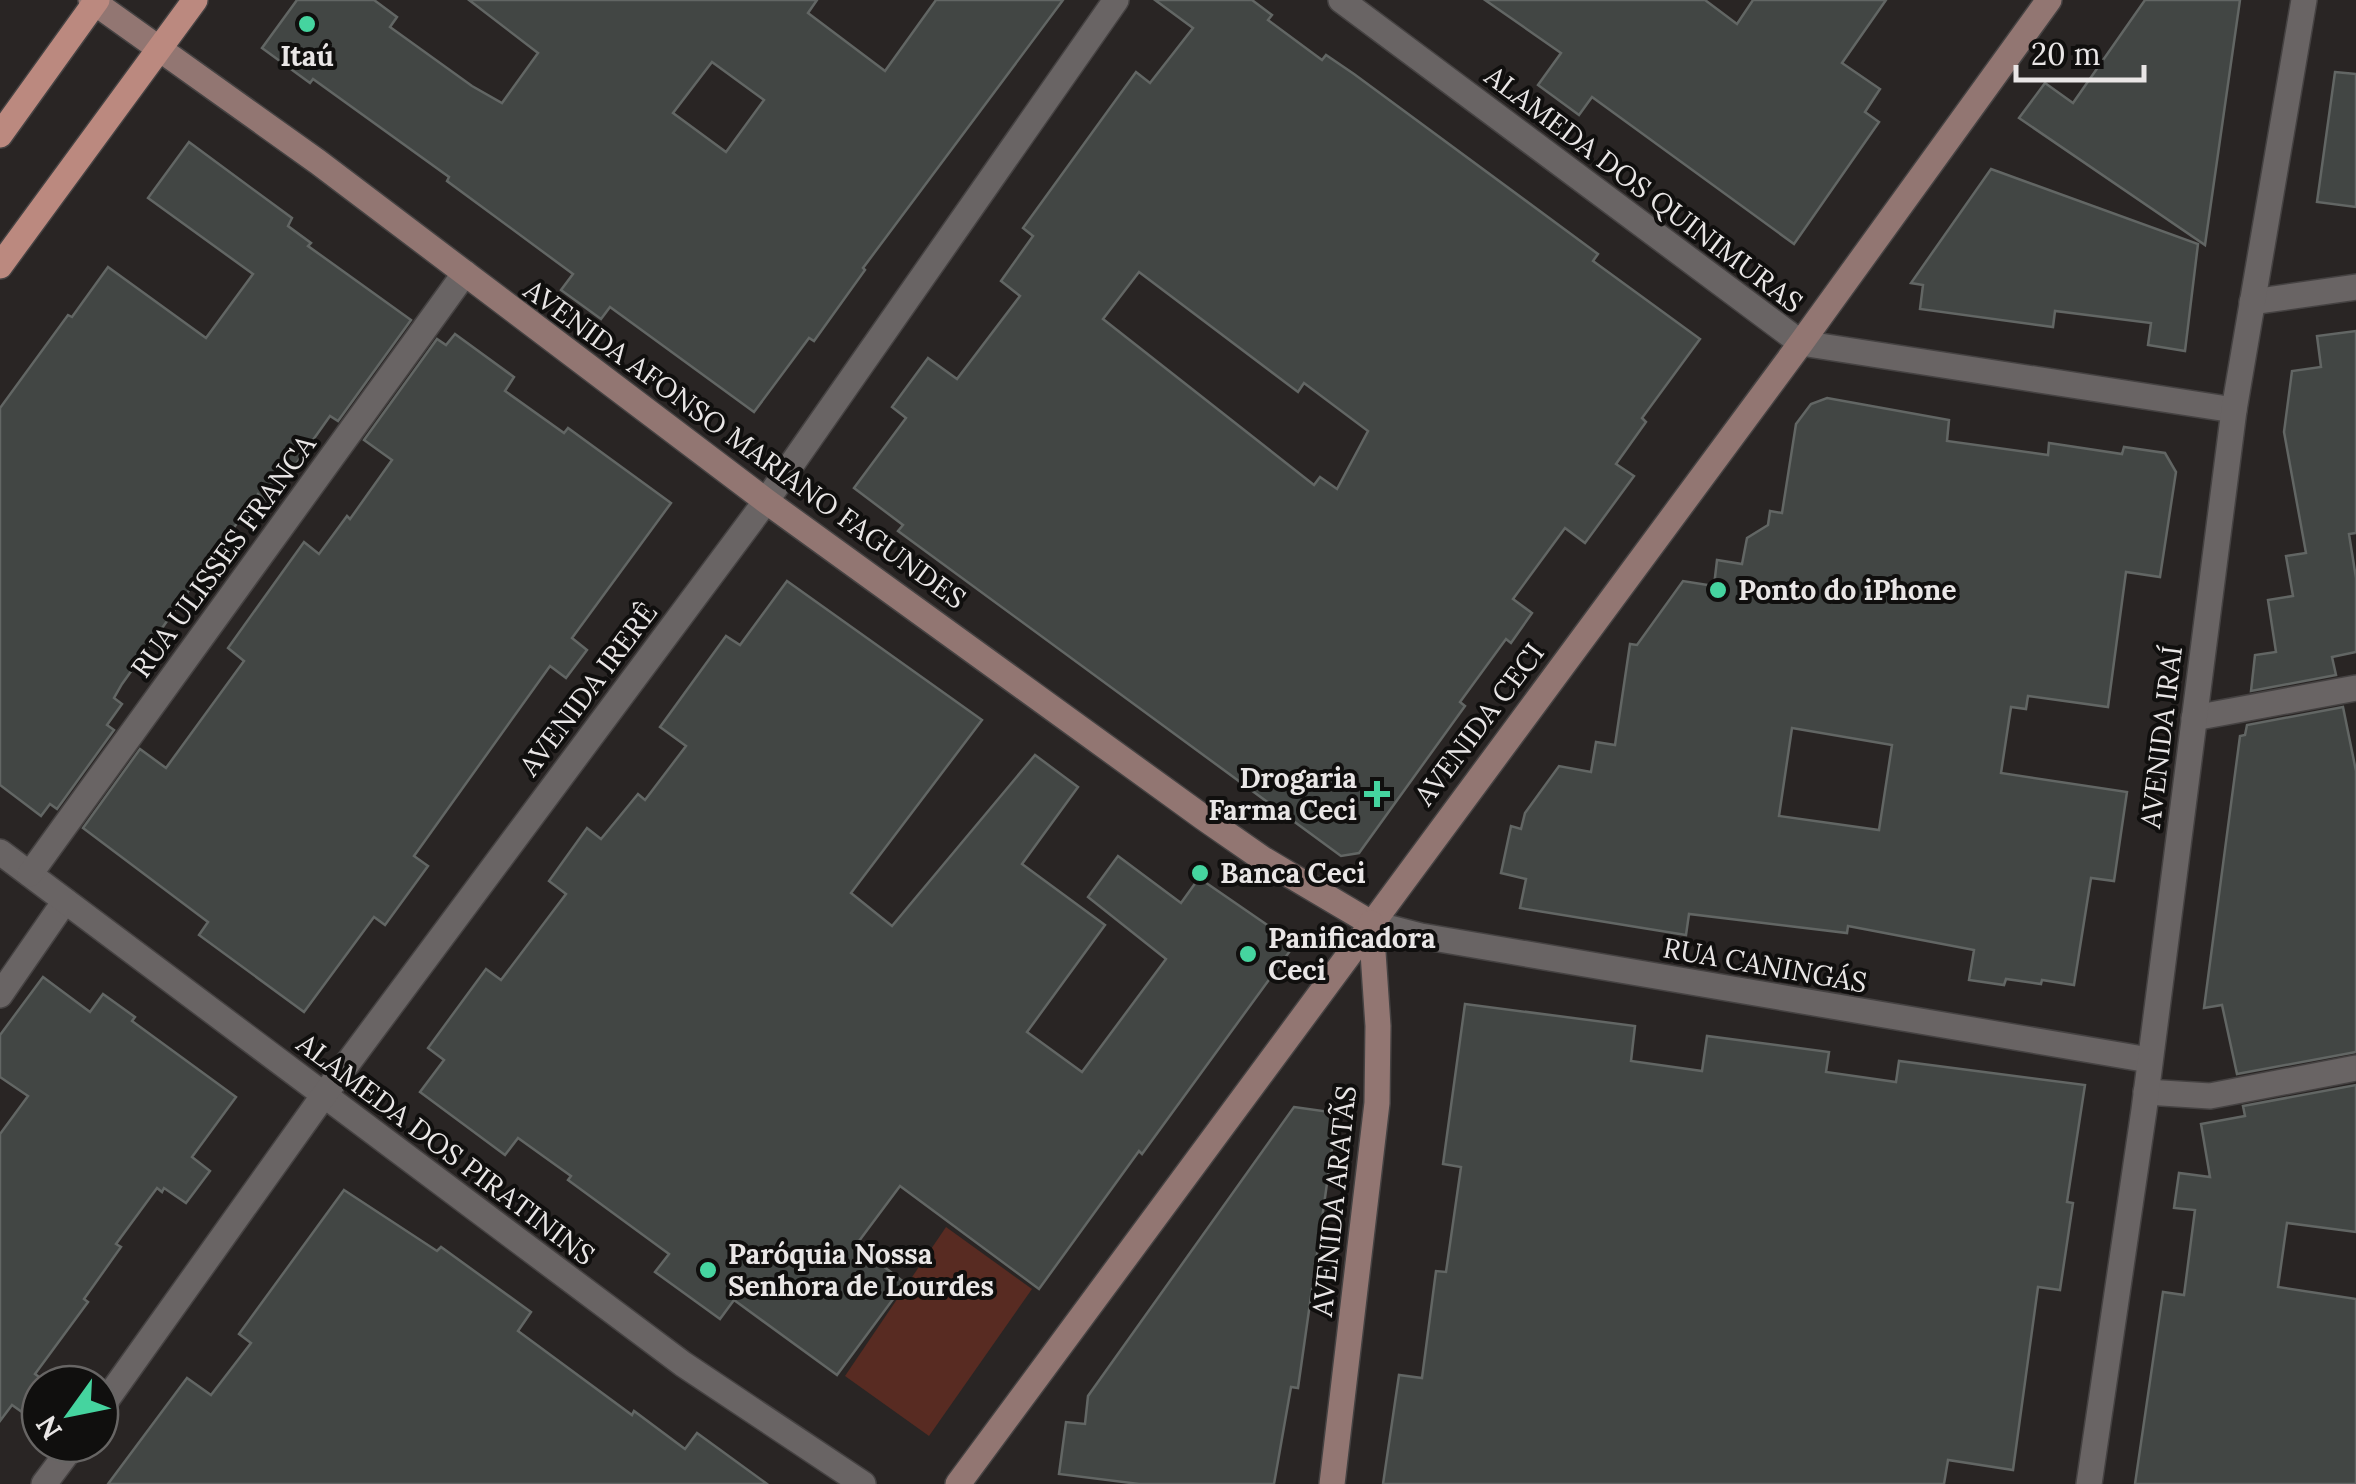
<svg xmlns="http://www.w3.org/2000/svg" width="2356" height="1484" font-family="Lora,serif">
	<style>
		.green { fill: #582b22 }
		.building { fill: #424644; stroke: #626664; stroke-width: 2.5; fill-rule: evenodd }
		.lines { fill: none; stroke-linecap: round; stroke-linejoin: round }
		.lane-casing { stroke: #454242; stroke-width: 28 }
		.street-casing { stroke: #454242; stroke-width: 28 }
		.secondary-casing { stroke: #454242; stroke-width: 28 }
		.primary-casing { stroke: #454242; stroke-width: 28 }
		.lane { stroke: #696464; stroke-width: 25 }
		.street { stroke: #696464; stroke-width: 25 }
		.secondary { stroke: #927672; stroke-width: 25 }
		.primary { stroke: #bb897f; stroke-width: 25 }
		.poi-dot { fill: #45d49f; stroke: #100f0e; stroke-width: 4 }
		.labels { text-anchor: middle; stroke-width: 8; stroke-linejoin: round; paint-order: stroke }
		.poi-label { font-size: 28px; font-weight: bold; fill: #e9e6e6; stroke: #100f0e; text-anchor: start }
		.street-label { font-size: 28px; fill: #e9e6e6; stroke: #100f0e }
	</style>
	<rect width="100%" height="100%" fill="#292524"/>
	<!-- green -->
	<polygon class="green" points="946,1227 1032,1289 929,1436 845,1376"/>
	<!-- building -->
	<g class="building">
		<path d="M 297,0 L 374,0 L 397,17 L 390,27 L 472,86 L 502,103 L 538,53 L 469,0 L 817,0 L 808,13 L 885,71 L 936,0 L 1063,0 L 863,268 L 865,270 L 814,341 L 809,338 L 754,412 L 610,307 L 601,319 L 561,290 L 573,274 L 447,181 L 449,177 L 313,79 L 310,83 L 262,48 ZM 712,62 L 764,100 L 726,152 L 673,113 Z"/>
		<path d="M 1155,0 L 1252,0 L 1272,15 L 1268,20 L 1322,60 L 1326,55 L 1354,74 L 1598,254 L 1593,261 L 1700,339 L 1642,418 L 1646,422 L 1616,464 L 1634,476 L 1585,543 L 1565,528 L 1513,599 L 1532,613 L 1511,643 L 1506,639 L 1460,702 L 1465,706 L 1359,853 L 1341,856 L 898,531 L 903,525 L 854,488 L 906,418 L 892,407 L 928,358 L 957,379 L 1020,296 L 1001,281 L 1033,236 L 1023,228 L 1136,72 L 1150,83 L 1193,28 ZM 1139,272 L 1298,392 L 1304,383 L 1368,431 L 1337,489 L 1320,477 L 1314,485 L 1103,319 Z"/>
		<polygon points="1485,0 1705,0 1737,24 1753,0 1886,0 1842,63 1880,89 1865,112 1879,122 1794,244 1592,97 1579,115 1538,85 1561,53"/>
		<polygon points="2145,0 2240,0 2205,245 2019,118 2045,83 2073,103"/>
		<polygon points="2335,72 2356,74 2356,207 2317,202"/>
		<polygon points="189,142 292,218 288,226 311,243 308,246 411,320 338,421 330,416 269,502 258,494 122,684 114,698 122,704 107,725 114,730 57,809 50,804 41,816 0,785 0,408 68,315 72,317 108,267 206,338 253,274 148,198"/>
		<polygon points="1991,169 2198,244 2185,351 2148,345 2151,323 2055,311 2053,327 1920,309 1923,285 1911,283"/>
		<polygon points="2356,331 2356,533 2349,534 2356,578 2356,652 2332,657 2336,675 2251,691 2255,655 2276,652 2268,600 2293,596 2286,556 2306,553 2284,432 2292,371 2321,367 2317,336"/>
		<polygon points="455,334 514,377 505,391 564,433 568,428 671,503 572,638 587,650 566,678 550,666 414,856 428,866 385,925 374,917 304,1012 199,935 208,922 83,828 140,749 166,768 244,661 228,648 304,542 319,554 347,516 350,519 392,460 364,440 437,339 446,345"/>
		<path d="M 1827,398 L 1949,420 L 1947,441 L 2048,455 L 2049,443 L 2122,454 L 2124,447 L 2165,453 L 2176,472 L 2160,577 L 2126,572 L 2108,707 L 2028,696 L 2026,709 L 2011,707 L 2001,773 L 2127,792 L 2114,881 L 2091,878 L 2074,985 L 2042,980 L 2041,984 L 2006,979 L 2004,985 L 1969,980 L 1974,950 L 1848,926 L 1847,933 L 1689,914 L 1686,935 L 1520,908 L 1526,879 L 1501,873 L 1511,826 L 1521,829 L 1525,813 L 1559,766 L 1591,772 L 1596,742 L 1615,745 L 1630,644 L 1637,645 L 1683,581 L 1714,586 L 1717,560 L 1742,564 L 1747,538 L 1768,525 L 1770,511 L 1782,513 L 1796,424 L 1811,404 ZM 1792,728 L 1892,745 L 1879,830 L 1779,816 Z"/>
		<polygon points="787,581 982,720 851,893 892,926 1035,755 1078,787 1022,864 1105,925 1027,1032 1082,1072 1166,959 1088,897 1118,856 1181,903 1199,878 1295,944 1142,1154 1139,1151 1039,1289 900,1186 856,1245 905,1283 837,1375 734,1300 720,1319 655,1272 669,1254 568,1180 571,1176 518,1138 505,1155 420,1092 444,1060 428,1048 486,969 501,980 566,894 549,881 587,828 601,839 638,794 645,800 686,746 660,727 726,636 740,645"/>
		<polygon points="2343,707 2356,771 2356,1052 2237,1074 2222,1005 2204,1008 2240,736 2245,735 2247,725"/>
		<polygon points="43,977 90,1012 103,994 135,1017 132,1021 236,1097 192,1157 210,1171 186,1203 164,1188 162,1192 157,1188 116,1244 121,1247 84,1299 88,1302 35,1374 49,1384 40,1384 40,1402 29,1417 12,1405 0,1421 0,1134 28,1096 0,1077 0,1035"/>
		<polygon points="1465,1004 1635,1026 1631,1061 1702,1071 1707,1036 1829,1052 1826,1072 1896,1082 1899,1061 2085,1085 2067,1202 2073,1203 2060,1290 2038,1287 2013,1470 1948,1460 1944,1484 1383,1484 1399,1375 1422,1378 1436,1271 1446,1272 1461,1167 1443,1164"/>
		<polygon points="2356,1085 2356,1232 2287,1223 2278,1287 2356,1299 2356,1484 2135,1484 2163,1292 2184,1295 2195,1210 2174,1208 2179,1173 2210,1177 2201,1124 2245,1116 2243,1106"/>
		<polygon points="1294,1107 1337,1113 1298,1388 1291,1387 1274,1484 1139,1484 1059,1474 1066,1422 1085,1424 1088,1396"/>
		<polygon points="344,1190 437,1251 441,1247 531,1312 518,1331 632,1415 634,1411 685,1449 697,1433 767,1484 108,1484 187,1378 211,1395 251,1343 239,1334"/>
	</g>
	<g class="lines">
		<!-- lane casing -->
		<g class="lane-casing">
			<polyline id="lane" points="0,995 65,901"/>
		</g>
		<!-- street casing -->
		<g class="street-casing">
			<g id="street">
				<polyline points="1341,0 1801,343 2234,410"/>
				<polyline points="2252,302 2356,287"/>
				<polyline points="2194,718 2356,688"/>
				<polyline points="0,852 683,1364 863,1484"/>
				<polyline points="30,874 465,273"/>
				<polyline points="1371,923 1421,936 2149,1060"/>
				<polyline points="2146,1092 2210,1096 2356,1068"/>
				<polyline points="100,1409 324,1095 766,501 1116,0"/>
				<polyline points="44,1484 74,1444"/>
				<polyline points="2089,1484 2144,1110 2234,410 2304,0"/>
			</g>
		</g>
		<!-- secondary casing -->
		<g class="secondary-casing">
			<g id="secondary">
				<polyline points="91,0 318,162 766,501 1204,818 1263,859 1371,923"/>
				<polyline points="958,1484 1801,343 2049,0"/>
				<polyline points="1332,1484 1377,1103 1378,1026 1371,923"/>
			</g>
		</g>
		<!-- primary casing -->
		<g class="primary-casing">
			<g id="primary">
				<polyline points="0,135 97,0"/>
				<polyline points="0,266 195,0"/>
			</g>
		</g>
		<!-- lane -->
		<use href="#lane" class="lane"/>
		<!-- street -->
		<use href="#street" class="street"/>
		<!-- secondary -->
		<use href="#secondary" class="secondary"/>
		<!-- primary -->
		<use href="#primary" class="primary"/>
	</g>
	<!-- markers -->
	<g class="poi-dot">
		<circle cx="307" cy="24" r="10"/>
		<circle cx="1718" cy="590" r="10"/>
		<path d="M1372 779h10v10h10v10h-10v10h-10v-10h-10v-10h10z"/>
		<circle cx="1200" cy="873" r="10"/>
		<circle cx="1248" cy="954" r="10"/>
		<circle cx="708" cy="1270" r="10"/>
	</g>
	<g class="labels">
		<!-- poi labels -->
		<g class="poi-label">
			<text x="307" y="66" text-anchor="middle">Itaú</text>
			<text x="1738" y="600">Ponto do iPhone</text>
			<text x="1357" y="788" text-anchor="end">Drogaria<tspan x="1357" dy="32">Farma Ceci</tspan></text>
			<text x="1220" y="883">Banca Ceci</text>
			<text x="1268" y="948">Panificadora<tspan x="1268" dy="32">Ceci</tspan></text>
			<text x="728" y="1264">Paróquia Nossa<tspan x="728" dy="32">Senhora de Lourdes</tspan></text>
		</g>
		<!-- street labels -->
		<g class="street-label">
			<text transform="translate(1644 189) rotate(37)" y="10">ALAMEDA DOS QUINIMURAS</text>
			<text transform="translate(745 444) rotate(36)" y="10">AVENIDA AFONSO MARIANO FAGUNDES</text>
			<text transform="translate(223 556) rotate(-54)" y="10">RUA ULISSES FRANCA</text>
			<text transform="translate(588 689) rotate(-53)" y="10">AVENIDA IRERÊ</text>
			<text transform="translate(1479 724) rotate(-53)" y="10">AVENIDA CECI</text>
			<text transform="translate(2161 737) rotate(-83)" y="10">AVENIDA IRAÍ</text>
			<text transform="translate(1765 965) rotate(10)" y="10">RUA CANINGÁS</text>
			<text transform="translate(446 1149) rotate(37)" y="10">ALAMEDA DOS PIRATININS</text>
			<text transform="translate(1334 1201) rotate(-84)" y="10">AVENIDA ARATÃS</text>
		</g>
	</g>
	<!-- north arrow -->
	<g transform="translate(70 1414) rotate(237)"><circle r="48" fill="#100f0e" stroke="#676564" stroke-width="2.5"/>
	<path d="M0-8L18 38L0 25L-18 38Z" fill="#45d49f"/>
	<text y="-15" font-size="28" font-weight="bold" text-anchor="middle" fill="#e9e6e6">N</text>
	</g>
	<!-- scale -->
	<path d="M2016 65v15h128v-15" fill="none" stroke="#e9e6e6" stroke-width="5"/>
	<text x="2031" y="65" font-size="30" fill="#e9e6e6" stroke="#100f0e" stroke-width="8" paint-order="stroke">20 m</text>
</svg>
